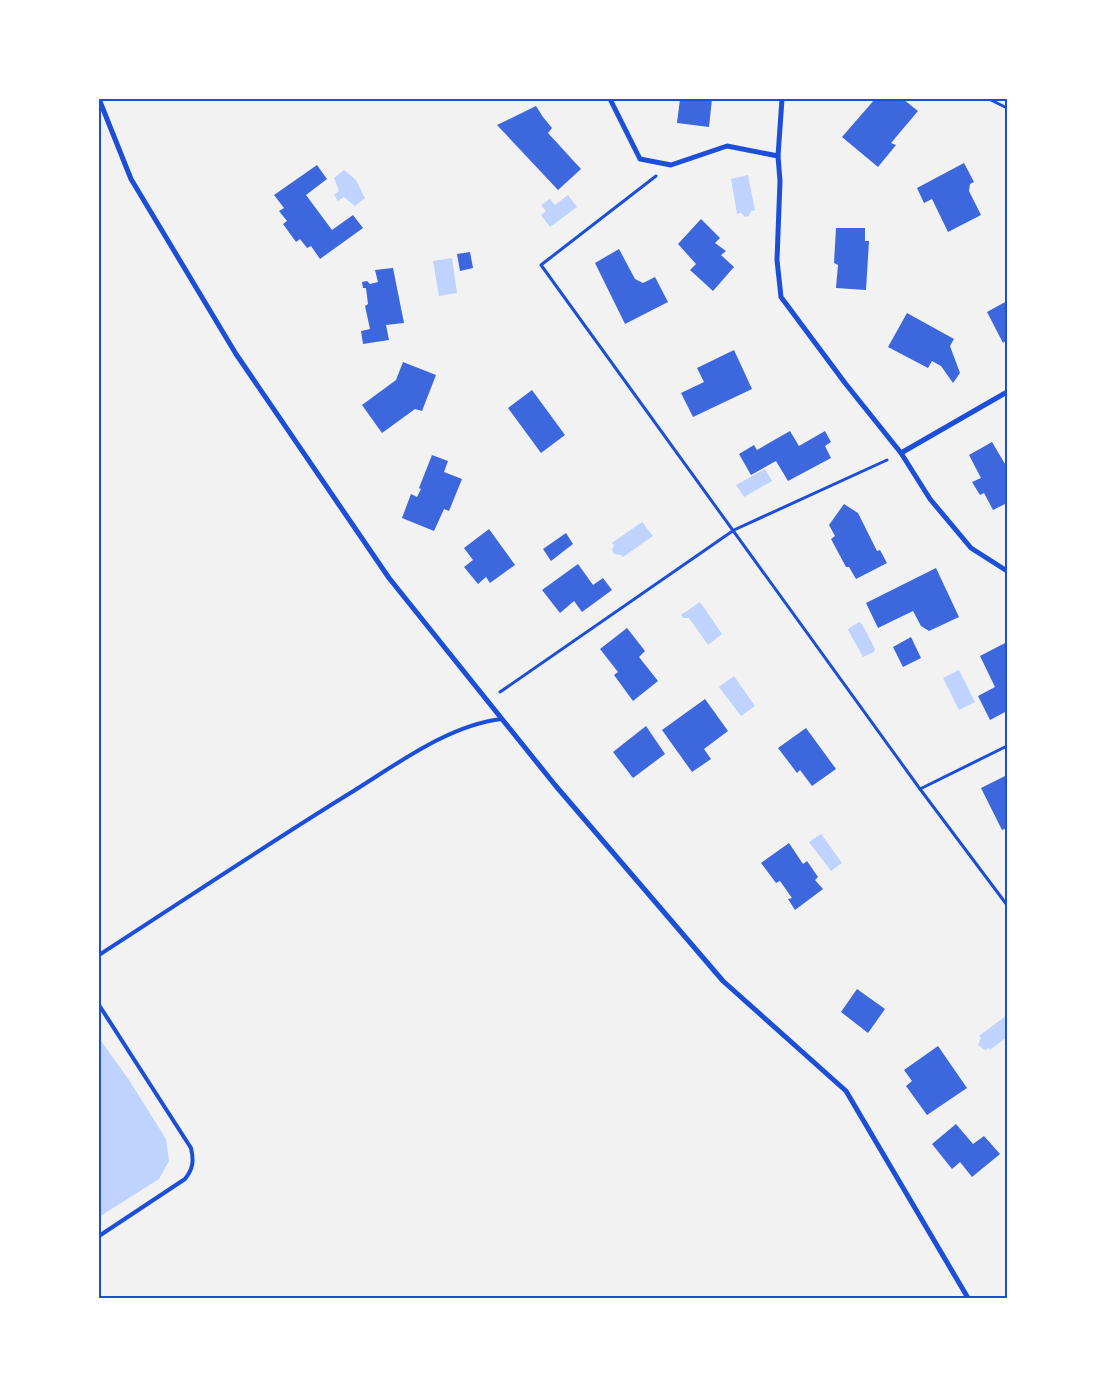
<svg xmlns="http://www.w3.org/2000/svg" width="1106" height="1397" font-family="Cabin,sans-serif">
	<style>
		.water { fill: #bfd3fe }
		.building { fill: #3d67dc }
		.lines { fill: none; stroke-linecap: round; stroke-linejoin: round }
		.path { stroke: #1d4ed8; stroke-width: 3 }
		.service { stroke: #1d4ed8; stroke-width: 4 }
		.minor { stroke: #1d4ed8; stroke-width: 5 }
		.neatline { fill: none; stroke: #1d4ed8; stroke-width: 2 }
	</style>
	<rect width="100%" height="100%" fill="#f2f2f2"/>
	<!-- water -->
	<g class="water">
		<polygon points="344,170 356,180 365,198 355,206 344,197 338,201 334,195 339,191 334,178"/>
		<polygon points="748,175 755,210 751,211 749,216 745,217 741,213 737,214 731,179"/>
		<polygon points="568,195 577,207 550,227 541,215 546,211 541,205 550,199 555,205"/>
		<polygon points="452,258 457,293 439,296 433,261"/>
		<polygon points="765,469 772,481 744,497 736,485"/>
		<polygon points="642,522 653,536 623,557 621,555 614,554 612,550 614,545 612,543"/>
		<polygon points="700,602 722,634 708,645 689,618 683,618 681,615"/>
		<polygon points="859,622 862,624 875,649 874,652 863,657 848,630 849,628"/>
		<polygon points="959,670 975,702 959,710 943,678"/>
		<polygon points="734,676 755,706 741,716 719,687"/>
		<polygon points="821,834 842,863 831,871 809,842"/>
		<polygon points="1007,1015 1007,1037 990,1050 989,1048 985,1050 978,1045 981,1038 979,1036"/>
		<polygon points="99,1038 129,1080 166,1139 169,1161 159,1179 99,1217"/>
	</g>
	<!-- building -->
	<g class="building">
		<polygon points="680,99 712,99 709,127 677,123"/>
		<polygon points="875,99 903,99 918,111 891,143 896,145 878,167 842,137"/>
		<polygon points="536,106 543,117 552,128 548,133 581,169 558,190 497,125"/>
		<polygon points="964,163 974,182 970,184 969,191 981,215 948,232 932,199 924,203 917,188"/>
		<polygon points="317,165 327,179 306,195 332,230 353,215 363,228 320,259 311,246 307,248 300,239 296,242 283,224 287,221 279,211 284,208 274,195"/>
		<polygon points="701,219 720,238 715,243 726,251 721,255 734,267 713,291 690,270 696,264 678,244"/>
		<polygon points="836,228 865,228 865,241 869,241 866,290 836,288 838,265 834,263"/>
		<polygon points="619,249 635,279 643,283 655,277 668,302 625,324 595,263"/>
		<polygon points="470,252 473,268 460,271 457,254"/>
		<polygon points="393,268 404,323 386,325 389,340 363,344 361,331 370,329 365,306 368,304 366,288 363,288 362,282 367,281 370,284 378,282 375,270"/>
		<polygon points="1007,301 1007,340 1003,343 987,312"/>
		<polygon points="907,313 954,339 950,346 960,373 953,383 941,366 932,361 928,368 888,347"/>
		<polygon points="734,350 752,389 693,417 681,393 704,382 697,368"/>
		<polygon points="403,362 436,375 422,411 415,409 382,433 362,405 396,380"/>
		<polygon points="532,390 565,435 541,453 508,408"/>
		<polygon points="790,431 799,446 825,431 831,442 825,446 831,458 788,481 776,461 751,475 739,454 754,445 757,450"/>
		<polygon points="992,442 1005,464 1007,463 1007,503 993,510 984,493 980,495 972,482 981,478 969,455"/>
		<polygon points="432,455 448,461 444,472 462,479 449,511 444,509 434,531 402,518 411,494 417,497 421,489 419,488"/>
		<polygon points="844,504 858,513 877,551 880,550 887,563 856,579 849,567 846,567 831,539 835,536 829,525"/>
		<polygon points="489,529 515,565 490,583 486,577 478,584 464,567 473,560 464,548"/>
		<polygon points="566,533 573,544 551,561 543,549"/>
		<polygon points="578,564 593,585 603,578 612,590 582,612 574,601 560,613 542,590"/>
		<polygon points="936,568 959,617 929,631 921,626 913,611 878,628 866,603"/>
		<polygon points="627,628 645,651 639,657 658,681 633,701 614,675 618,672 600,649"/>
		<polygon points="911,637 921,658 903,667 893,647"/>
		<polygon points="1007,642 1007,711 990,720 978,696 995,687 980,656"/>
		<polygon points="705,699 728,731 704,749 711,759 692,772 662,730"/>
		<polygon points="646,726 665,754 633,778 613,752"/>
		<polygon points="806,728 836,769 812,786 800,770 797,773 778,748"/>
		<polygon points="1007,775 1007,828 1002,830 981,788"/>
		<polygon points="789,843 803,864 807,861 818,877 815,880 823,889 795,910 788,899 792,898 780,881 776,883 761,863"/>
		<polygon points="857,989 885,1009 868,1033 841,1012"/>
		<polygon points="938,1046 967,1088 927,1115 906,1086 912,1081 904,1070"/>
		<polygon points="956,1124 973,1144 984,1136 1000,1154 972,1177 960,1162 952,1169 932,1144"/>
	</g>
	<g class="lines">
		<!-- path -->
		<g class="path">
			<polyline points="989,99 1007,108"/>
			<polyline points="656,176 541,265 920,789 1007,905"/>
			<polyline points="500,692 734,530 887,460"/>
			<polyline points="920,789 1007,746"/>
		</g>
		<!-- service -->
		<g class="service">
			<path d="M 99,955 C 181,902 263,847 347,795 C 393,767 447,725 502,719"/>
			<path d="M 99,1005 L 191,1148 C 194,1161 193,1169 185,1179 L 99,1236"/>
		</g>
		<!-- minor -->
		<g class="minor">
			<polyline points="99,99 131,179 236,354 389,578 555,785 723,981 846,1091 968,1298"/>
			<polyline points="610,99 640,159 671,165 727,146 778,156"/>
			<polyline points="782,99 778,156 780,181 777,260 781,297 845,383 901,453 930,499 971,548 1007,571"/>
			<polyline points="901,453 1007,392"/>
		</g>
	</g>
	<!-- border -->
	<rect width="1106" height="1397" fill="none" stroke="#ffffff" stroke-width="200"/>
	<rect x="100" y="100" width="906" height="1197" class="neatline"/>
</svg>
